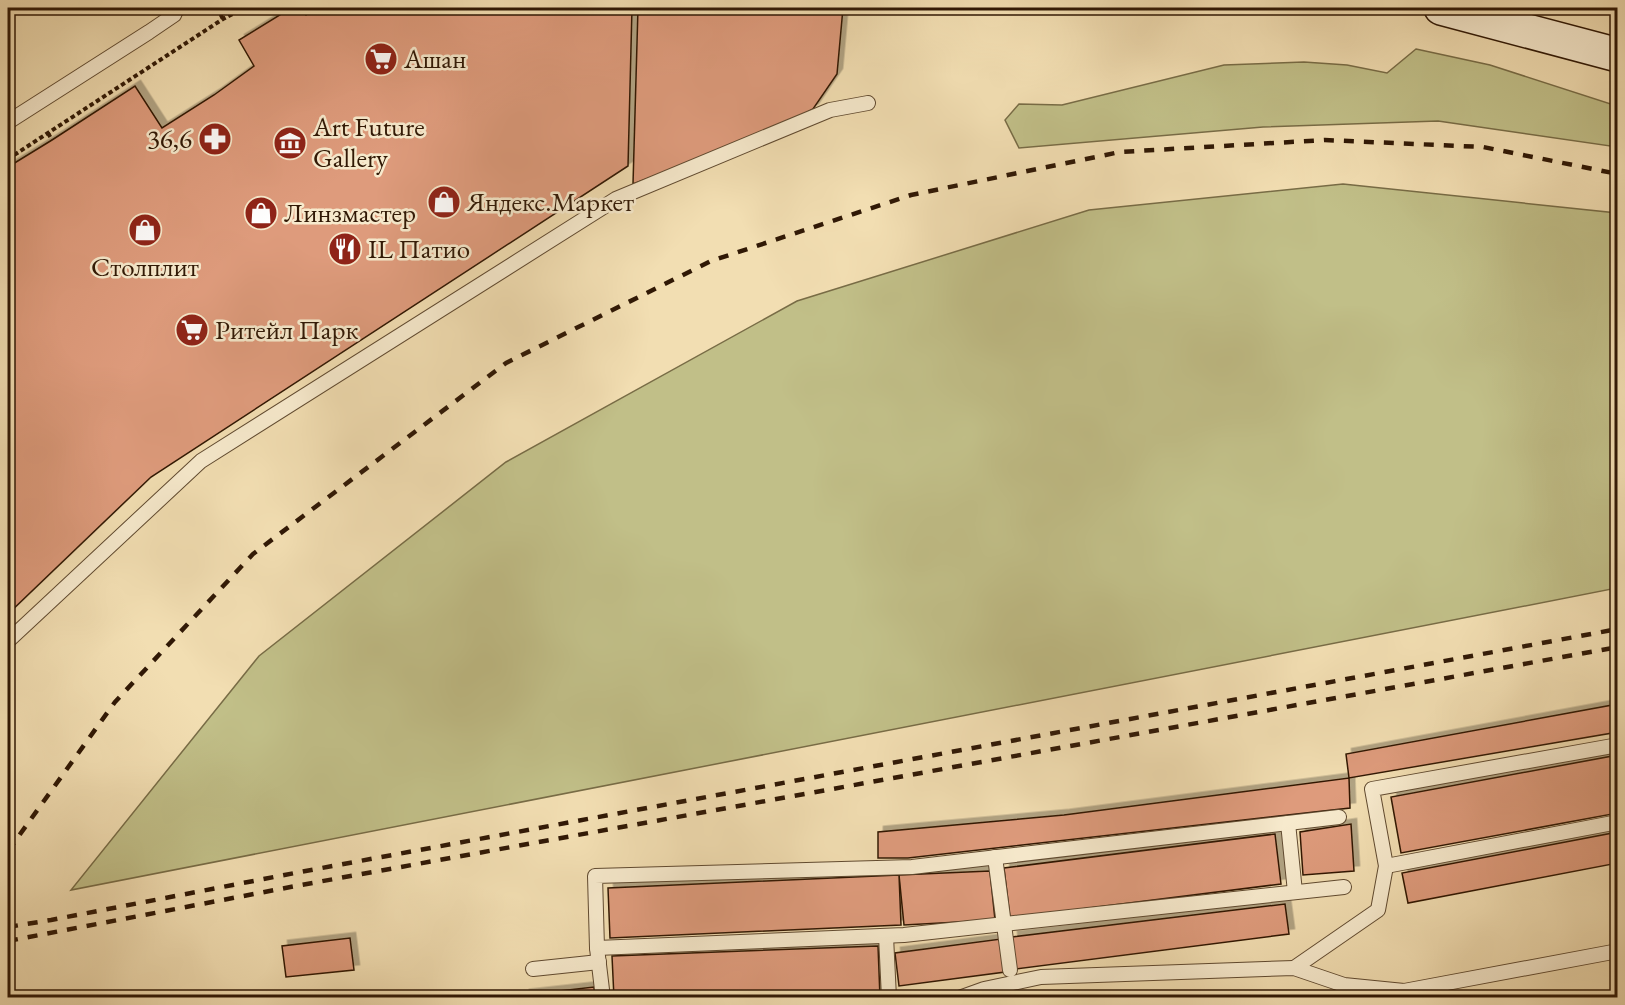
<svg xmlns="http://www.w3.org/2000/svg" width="1625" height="1005" font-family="'EB Garamond',serif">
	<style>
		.green { fill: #c1bf88; stroke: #786c46; stroke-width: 1.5 }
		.building { fill: #de9b7b; stroke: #301805; stroke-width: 1.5; filter: url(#shadow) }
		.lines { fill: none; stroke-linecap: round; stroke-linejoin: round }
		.service-casing { stroke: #604a30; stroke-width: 16 }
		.secondary-casing { stroke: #301805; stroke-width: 36 }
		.path { stroke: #301805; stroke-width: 4; stroke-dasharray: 4.5 3; stroke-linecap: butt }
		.service { stroke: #f7eacd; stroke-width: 14 }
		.secondary { stroke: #f7eacd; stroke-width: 33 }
		.rail { stroke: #301805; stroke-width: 4.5; stroke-dasharray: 10 10; stroke-linecap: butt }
		.labels { text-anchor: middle; stroke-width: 5; stroke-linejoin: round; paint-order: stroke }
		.poi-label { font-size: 27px; fill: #301805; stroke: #f7eacd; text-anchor: start }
	</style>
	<defs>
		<filter id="shadow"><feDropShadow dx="5.5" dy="-5.5" stdDeviation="0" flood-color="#0004"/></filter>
	</defs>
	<rect width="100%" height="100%" fill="#f2deb2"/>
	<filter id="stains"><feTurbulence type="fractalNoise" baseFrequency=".00333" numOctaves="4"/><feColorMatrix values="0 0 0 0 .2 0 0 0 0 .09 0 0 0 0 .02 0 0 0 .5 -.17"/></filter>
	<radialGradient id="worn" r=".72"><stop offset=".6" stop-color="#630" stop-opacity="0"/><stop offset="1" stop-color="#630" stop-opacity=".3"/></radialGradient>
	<!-- green -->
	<g class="green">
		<polygon points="1416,49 1490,65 1617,106 1617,147 1438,121 1263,127 1019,148 1005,120 1019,104 1062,105 1224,65 1304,62 1347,65 1387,73"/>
		<polygon points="1343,184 1617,213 1617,588 71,890 259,656 506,462 797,301 1089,210"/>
	</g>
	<!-- building -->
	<g class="building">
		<polygon points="291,8 301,8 306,15 315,8 632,8 628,166 151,477 8,614 8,183 9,182 8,179 8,167 52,140 135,86 162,128 214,95 254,66 239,40"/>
		<polygon points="638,8 843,8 837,74 813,109 773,132 633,184"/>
		<polygon points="1618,704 1618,732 1349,778 1346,754"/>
		<polygon points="1618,755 1618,813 1401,853 1391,797"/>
		<polygon points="1349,778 1350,808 908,858 878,858 878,832 1064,815"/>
		<polygon points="1351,824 1354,871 1303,875 1300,832"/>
		<polygon points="1618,832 1618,863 1408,903 1402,873"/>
		<polygon points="1275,834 1281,884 1010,918 1004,868"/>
		<polygon points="990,871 995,920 904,925 899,875"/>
		<polygon points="899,875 901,925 610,938 608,888"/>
		<polygon points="1285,904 1289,934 1016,969 1012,937"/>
		<polygon points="350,938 354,970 286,977 282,946"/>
		<polygon points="1001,939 1005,972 899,986 895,953"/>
		<polygon points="878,946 880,998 614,998 612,956"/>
		<polygon points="594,987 595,998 525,998 524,995"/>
	</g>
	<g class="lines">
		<!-- service casing -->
		<g class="service-casing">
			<g id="service">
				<polyline points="8,122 149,32 174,15 177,8"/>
				<polyline points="8,641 201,461 616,199 830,110 868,103"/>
				<polyline points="1288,823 1295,892"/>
				<polyline points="995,857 1010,970"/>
				<polyline points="1386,866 1618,822"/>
				<polyline points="886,936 889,998"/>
				<polyline points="597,948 904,935 1344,887"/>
				<polyline points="1294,968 1378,910 1386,866 1372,789 1618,745"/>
				<polyline points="533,969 599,962"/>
				<polyline points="603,998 597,948 595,876 912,867 1339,817"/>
				<polyline points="959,998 984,989 1041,977 1294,968 1344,985 1404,991 1618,951"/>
			</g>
		</g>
		<!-- secondary casing -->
		<g class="secondary-casing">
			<polyline id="secondary" points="1441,8 1618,55"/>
		</g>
		<!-- path -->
		<g class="path">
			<polyline points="217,8 223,19"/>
			<polyline points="48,133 52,140"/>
			<polyline points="8,159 223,19 244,8"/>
		</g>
		<!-- service -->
		<use href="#service" class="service"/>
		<!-- secondary -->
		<use href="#secondary" class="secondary"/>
		<!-- rail -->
		<g class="rail">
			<polyline points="8,851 115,702 253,554 506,363 711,261 911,195 1120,152 1325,140 1483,147 1618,174"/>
			<polyline points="8,927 51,920 300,872 1618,629"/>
			<polyline points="8,941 301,885 1618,647"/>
		</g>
	</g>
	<!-- icons -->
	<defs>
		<g id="supermarket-disc" transform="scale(1.725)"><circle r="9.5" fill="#8f2418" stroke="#f7eacd"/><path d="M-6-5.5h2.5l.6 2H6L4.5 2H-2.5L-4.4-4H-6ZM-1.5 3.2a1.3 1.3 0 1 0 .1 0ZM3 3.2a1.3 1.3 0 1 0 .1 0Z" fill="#fff"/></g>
		<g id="pharmacy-disc" transform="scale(1.725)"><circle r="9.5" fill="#8f2418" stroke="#f7eacd"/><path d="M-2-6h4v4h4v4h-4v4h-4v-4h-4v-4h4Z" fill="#fff"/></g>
		<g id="museum-disc" transform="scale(1.725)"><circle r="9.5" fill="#8f2418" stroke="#f7eacd"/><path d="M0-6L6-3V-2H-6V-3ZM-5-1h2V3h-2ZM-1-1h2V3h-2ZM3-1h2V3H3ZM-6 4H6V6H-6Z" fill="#fff"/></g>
		<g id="shop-disc" transform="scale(1.725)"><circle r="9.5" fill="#8f2418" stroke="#f7eacd"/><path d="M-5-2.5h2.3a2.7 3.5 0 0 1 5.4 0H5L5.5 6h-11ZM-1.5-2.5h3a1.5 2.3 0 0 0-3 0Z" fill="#fff"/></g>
		<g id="restaurant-disc" transform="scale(1.725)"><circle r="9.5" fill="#8f2418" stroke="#f7eacd"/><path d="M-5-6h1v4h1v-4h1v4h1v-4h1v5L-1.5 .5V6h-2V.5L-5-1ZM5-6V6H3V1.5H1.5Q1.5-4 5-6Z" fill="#fff"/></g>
	</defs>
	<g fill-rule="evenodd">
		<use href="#supermarket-disc" x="381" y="59"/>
		<use href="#pharmacy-disc" x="215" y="139"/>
		<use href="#museum-disc" x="290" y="143"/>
		<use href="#shop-disc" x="444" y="202"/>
		<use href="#shop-disc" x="261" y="213"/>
		<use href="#shop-disc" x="145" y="230"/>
		<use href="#restaurant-disc" x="345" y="249"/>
		<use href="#supermarket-disc" x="192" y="330"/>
	</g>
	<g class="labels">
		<!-- poi labels -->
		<g class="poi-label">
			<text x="404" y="68">Ашан</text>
			<text x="313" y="136">Art Future<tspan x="313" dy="31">Gallery</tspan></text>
			<text x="192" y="148" text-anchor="end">36,6</text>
			<text x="467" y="211">Яндекс.Маркет</text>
			<text x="284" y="222">Линзмастер</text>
			<text x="368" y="258">IL Патио</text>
			<text x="145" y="276" text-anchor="middle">Столплит</text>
			<text x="215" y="339">Ритейл Парк</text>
		</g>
	</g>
	<!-- margin -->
	<rect width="1625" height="1005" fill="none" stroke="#f2deb2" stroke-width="30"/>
	<rect x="9" y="9" width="1607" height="987" fill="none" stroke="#301805" stroke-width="3"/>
	<rect x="15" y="15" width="1595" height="975" fill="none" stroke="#301805" stroke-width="1.5"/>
	<rect width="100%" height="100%" filter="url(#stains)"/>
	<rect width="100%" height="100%" fill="url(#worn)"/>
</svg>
